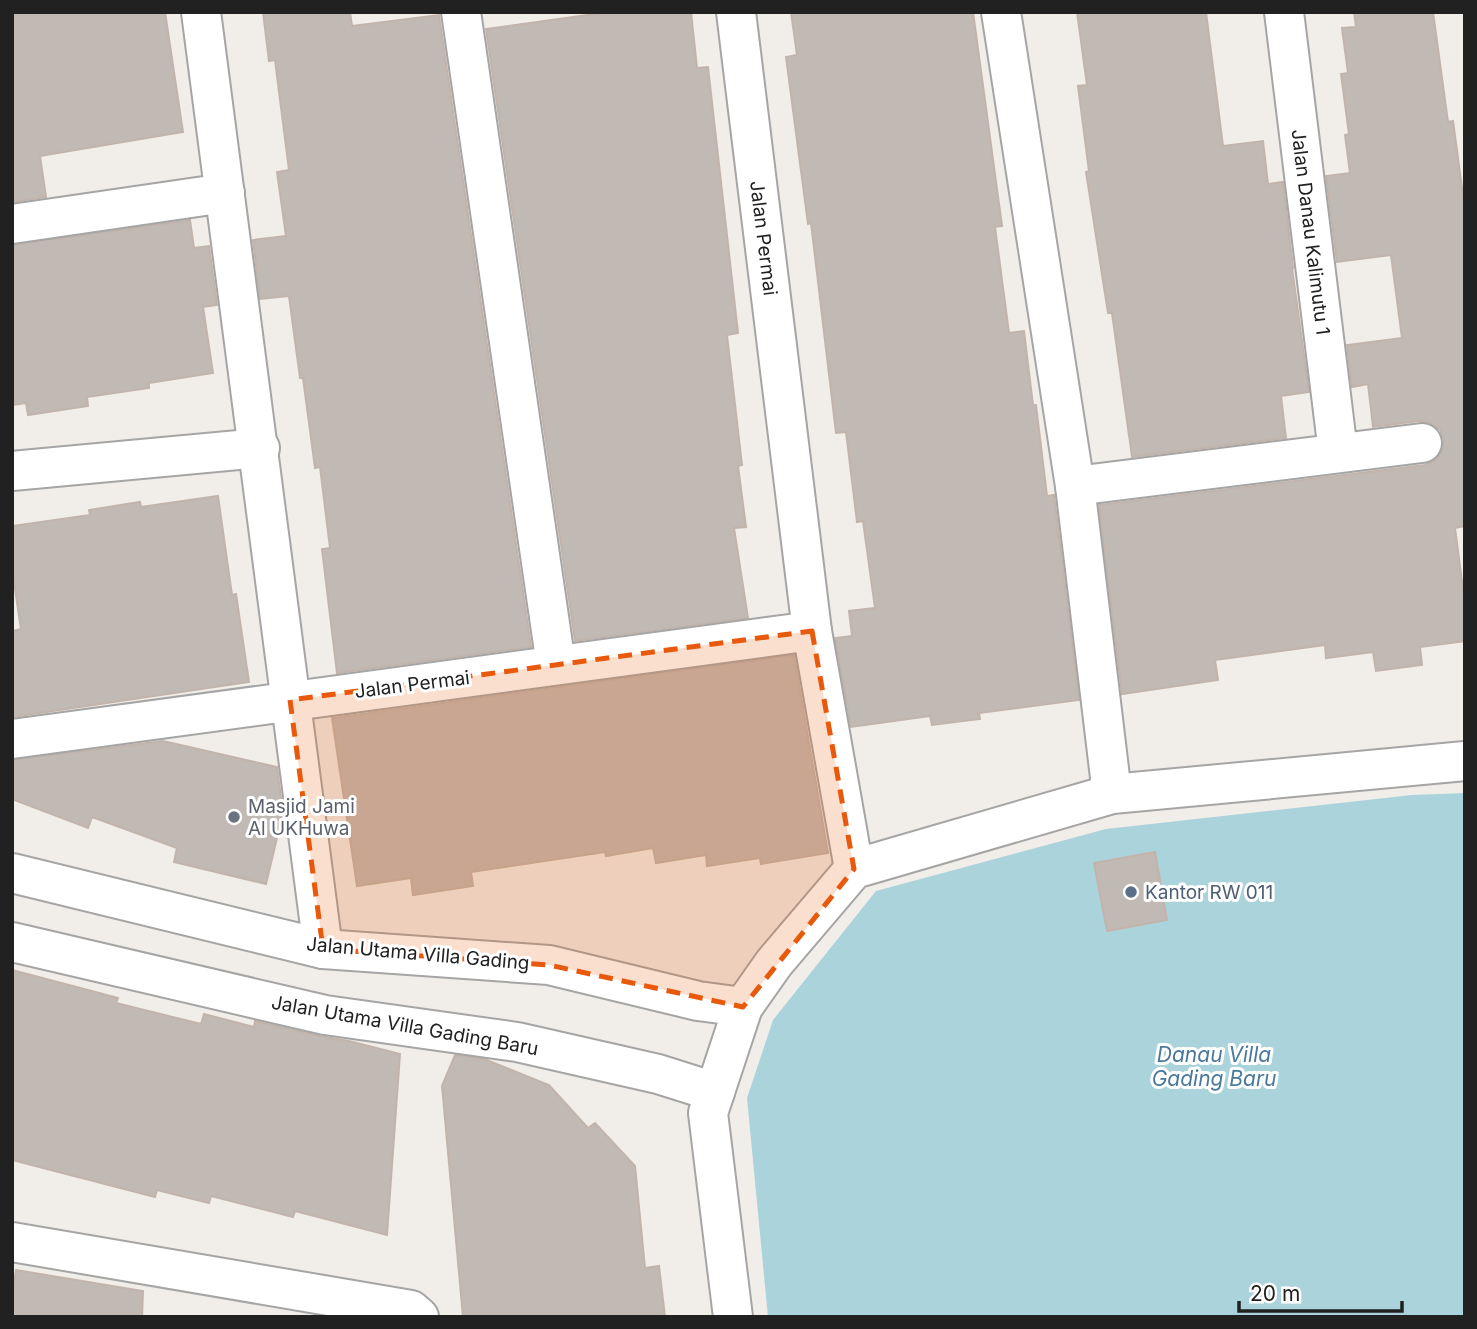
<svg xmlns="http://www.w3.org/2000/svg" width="1477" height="1329" font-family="Inter,sans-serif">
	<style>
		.water { fill: #abd3dc }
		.building { fill: #c1b9b4; stroke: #c2b4ab; stroke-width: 2 }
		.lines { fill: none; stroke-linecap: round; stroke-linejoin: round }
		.minor-casing { stroke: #a5a5a5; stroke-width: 42 }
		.minor { stroke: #fff; stroke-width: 38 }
		.marked { fill: #e8590c; fill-opacity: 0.2; stroke: #e8590c; stroke-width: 5; stroke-dasharray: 14 9; stroke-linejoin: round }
		.worship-dot { fill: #6b7280; stroke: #fff; stroke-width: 2.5 }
		.service-dot { fill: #5c6f8a; stroke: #fff; stroke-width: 2.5 }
		.labels { text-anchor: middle; stroke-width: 6; stroke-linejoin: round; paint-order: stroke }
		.street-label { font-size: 19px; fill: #212121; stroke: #fff }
		.worship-label { font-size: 19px; fill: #5b616d; stroke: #fff; text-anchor: start }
		.service-label { font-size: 19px; fill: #4e5e75; stroke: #fff; text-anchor: start }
		.water-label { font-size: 21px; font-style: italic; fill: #4b789d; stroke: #fff }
	</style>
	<rect width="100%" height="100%" fill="#f1ede8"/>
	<!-- water -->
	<polygon class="water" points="1465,793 1465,1317 768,1317 747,1098 773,1020 876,891 1106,829 1412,795"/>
	<!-- building -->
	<g class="building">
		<polygon points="12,12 165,12 183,132 40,156 46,197 12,202"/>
		<polygon points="263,12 350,12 352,26 439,15 531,647 337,673 322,549 330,548 320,467 315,468 303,378 300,378 289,296 260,299 253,240 286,236 277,172 289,170 275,60 269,61"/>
		<polygon points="609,12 691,12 697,68 708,67 738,333 727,335 742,465 738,466 746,527 734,528 748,618 575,641 486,29"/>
		<polygon points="791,12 973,12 1002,226 995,227 1009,333 1024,331 1033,405 1036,405 1047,496 1054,495 1079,700 979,713 980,719 932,725 930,716 851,727 835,638 852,636 849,611 875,608 863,521 857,522 846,432 836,433 811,223 808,224 786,57 797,55"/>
		<polygon points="1077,12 1206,12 1223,146 1263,141 1268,184 1283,182 1293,268 1292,268 1309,392 1281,396 1286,438 1132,457 1112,313 1108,313 1086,172 1089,171 1078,86 1087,85"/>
		<polygon points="1354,12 1433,12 1448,122 1453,121 1465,210 1465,526 1455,528 1465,604 1465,641 1420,647 1422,665 1376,671 1373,652 1326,658 1325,645 1215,660 1218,680 1122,694 1099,505 1425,465 1436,460 1442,451 1444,440 1440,430 1430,423 1419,421 1373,427 1368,384 1352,387 1347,345 1402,338 1391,255 1337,262 1326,176 1350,173 1345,135 1349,134 1341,74 1348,73 1342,28 1356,27"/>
		<polygon points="190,220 194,248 209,246 217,305 203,307 213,373 149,383 149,388 87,397 88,406 28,415 26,403 12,405 12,245"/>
		<polygon points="218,496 232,595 236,594 249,682 12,717 12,631 21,629 12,569 12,526 90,515 89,510 140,502 141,507"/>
		<polygon points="794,655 828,853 761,864 760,858 707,866 706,855 656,863 653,848 606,856 605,852 471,872 473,886 413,895 411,878 357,886 332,718"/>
		<polygon points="163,741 277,767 283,813 266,884 174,862 177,848 92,817 88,828 12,799 12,760"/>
		<polygon points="1155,852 1167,920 1107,931 1094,863"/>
		<polygon points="12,970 118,998 116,1003 201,1024 204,1014 254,1027 255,1021 320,1036 349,1041 400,1054 387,1235 295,1211 293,1217 211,1196 209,1203 157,1190 155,1197 12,1160"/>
		<polygon points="455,1055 484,1059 549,1085 588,1128 595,1123 635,1166 645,1268 659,1266 665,1317 463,1317 442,1086"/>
		<polygon points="16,1270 143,1291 142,1317 12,1317 12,1293"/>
	</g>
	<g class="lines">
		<!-- minor casing -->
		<g class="minor-casing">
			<g id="minor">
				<polyline points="201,12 323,949"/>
				<polyline points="461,12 556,665"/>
				<polyline points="736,12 812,631 854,869"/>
				<polyline points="1001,12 1075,486 1112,794"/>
				<polyline points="1284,12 1338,452"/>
				<polyline points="12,224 225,193"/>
				<polyline points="12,471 260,448"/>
				<polyline points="1075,486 1422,443"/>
				<polyline points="12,739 812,631"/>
				<polyline points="12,873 323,949 549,965 698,1001 743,1007"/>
				<polyline points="12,942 325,1015 517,1042 658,1074 715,1092"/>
				<polyline points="12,1242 411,1310 419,1317"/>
				<polyline points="733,1317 708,1113 743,1007 774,963 854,869 1112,794 1465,761"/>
			</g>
		</g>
		<!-- minor -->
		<use href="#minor" class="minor"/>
	</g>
	<!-- marked area -->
	<path class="marked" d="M 812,631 L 854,869 L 743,1007 L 549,965 L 323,949 L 290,700 Z"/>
	<!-- markers -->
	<circle class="worship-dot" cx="234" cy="817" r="7"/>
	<circle class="service-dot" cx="1131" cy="892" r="7"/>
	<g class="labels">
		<!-- street labels -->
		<g class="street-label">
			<text transform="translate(1311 232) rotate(83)" y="7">Jalan Danau Kalimutu 1</text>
			<text transform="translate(764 238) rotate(83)" y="7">Jalan Permai</text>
			<text transform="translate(412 684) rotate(-7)" y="7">Jalan Permai</text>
			<text transform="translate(418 953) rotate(5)" y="7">Jalan Utama Villa Gading</text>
			<text transform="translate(405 1025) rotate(10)" y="7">Jalan Utama Villa Gading Baru</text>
		</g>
		<!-- worship labels -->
		<g class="worship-label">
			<text x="248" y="813">Masjid Jami<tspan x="248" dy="22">Al UKHuwa</tspan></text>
		</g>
		<!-- service labels -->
		<g class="service-label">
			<text x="1145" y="899">Kantor RW 011</text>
		</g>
		<!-- water labels -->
		<g class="water-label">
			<text x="1214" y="1062">Danau Villa<tspan x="1214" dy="24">Gading Baru</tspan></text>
		</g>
	</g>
	<!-- border -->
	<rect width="1477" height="1329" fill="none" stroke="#212121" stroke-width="28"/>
	<!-- scale -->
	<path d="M1239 1301v10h163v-10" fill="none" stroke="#212121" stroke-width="3.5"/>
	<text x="1250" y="1301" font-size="21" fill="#212121" stroke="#ffffff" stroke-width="5" paint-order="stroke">20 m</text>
</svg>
